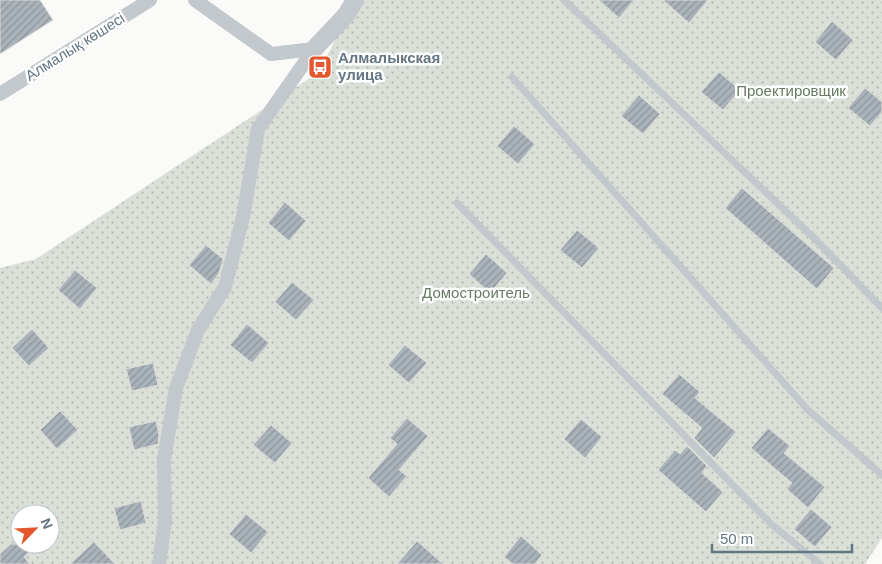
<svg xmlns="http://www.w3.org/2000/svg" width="882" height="564" font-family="Helvetica,sans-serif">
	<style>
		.garden { fill: url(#garden-dots); fill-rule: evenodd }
		.building { fill: url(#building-hatch); stroke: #dcdcda }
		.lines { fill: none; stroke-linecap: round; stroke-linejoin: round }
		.service { stroke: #c3c8cc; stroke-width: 7 }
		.minor { stroke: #c3c8cc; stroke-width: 14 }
		.tertiary { stroke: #c3c8cc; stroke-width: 18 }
		.labels { text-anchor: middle; stroke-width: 5; stroke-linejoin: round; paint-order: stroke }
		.street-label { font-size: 15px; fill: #657683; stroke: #fff }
		.poi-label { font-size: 15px; font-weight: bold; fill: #657683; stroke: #fff; text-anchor: start }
		.park-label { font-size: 15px; fill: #687a64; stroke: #fff }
	</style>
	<defs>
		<pattern id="garden-dots" width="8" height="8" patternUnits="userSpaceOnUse" patternTransform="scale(1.25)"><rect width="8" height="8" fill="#dadfd7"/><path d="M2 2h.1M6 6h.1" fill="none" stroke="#b4b9b4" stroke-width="1.8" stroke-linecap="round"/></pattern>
		<pattern id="building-hatch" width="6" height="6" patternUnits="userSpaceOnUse" patternTransform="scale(1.25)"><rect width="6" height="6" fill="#aab3b9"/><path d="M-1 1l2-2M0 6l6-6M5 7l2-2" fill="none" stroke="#8e969c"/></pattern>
	</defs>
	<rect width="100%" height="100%" fill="#fafaf8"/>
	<!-- garden -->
	<path class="garden" d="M 355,0 L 882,0 L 882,538 L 865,564 L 0,564 L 0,268 L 36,259 L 319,72 ZM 20,514 L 50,514 L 50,544 L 20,544 Z"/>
	<!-- building -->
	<g class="building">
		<polygon points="0,0 40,0 53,20 0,54"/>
		<polygon points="599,0 634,0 619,18"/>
		<polygon points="663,0 708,0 689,23"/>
		<polygon points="832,21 853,40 836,60 815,42"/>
		<polygon points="719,72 740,90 723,110 701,92"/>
		<polygon points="865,88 882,102 882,112 870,126 848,108"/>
		<polygon points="639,95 660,114 643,134 621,116"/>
		<polygon points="514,126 535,144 518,164 497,146"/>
		<polygon points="742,188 834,268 817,289 725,208"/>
		<polygon points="285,202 306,221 289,241 268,223"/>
		<polygon points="577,230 599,248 582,268 560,250"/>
		<polygon points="206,245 223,259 219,273 211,284 189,265"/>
		<polygon points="486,254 507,273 490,293 469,274"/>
		<polygon points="75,270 97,288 80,309 58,290"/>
		<polygon points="292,282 314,300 296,320 275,302"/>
		<polygon points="247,324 269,343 252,363 230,345"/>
		<polygon points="32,329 49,348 29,366 12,348"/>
		<polygon points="405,345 427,363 409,383 388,365"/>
		<polygon points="153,363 158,385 132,391 126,369"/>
		<polygon points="679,374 700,392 695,398 736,432 714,458 694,438 702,428 662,394"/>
		<polygon points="60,411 78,430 57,449 40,430"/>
		<polygon points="407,418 428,436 399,470 407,476 389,497 368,478 397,444 390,438"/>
		<polygon points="581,419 602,437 585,458 564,439"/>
		<polygon points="156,421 159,435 158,444 134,450 129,427"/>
		<polygon points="271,425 292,443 275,463 253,445"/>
		<polygon points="768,428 790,446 784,453 825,487 808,508 787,489 792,483 751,448"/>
		<polygon points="687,446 707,466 702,473 723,492 706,512 658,470 675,450 680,454"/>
		<polygon points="141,501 146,523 120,530 114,508"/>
		<polygon points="811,509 832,527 815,547 794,529"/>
		<polygon points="246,514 268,532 251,553 229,534"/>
		<polygon points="521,536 542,555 535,564 513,564 504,557"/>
		<polygon points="417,541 443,564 397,564"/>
		<polygon points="94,542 115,564 70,564"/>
		<polygon points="11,544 38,544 24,557 30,564 0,564 0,554"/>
	</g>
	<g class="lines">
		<!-- service -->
		<g class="service">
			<polyline points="564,0 816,240 882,308"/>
			<polyline points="512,77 808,410 882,475"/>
			<polyline points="457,203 770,523 820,564"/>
		</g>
		<!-- minor -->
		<g class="minor">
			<polyline points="195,0 271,54 314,49"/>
			<polyline points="0,94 150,0"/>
			<polyline points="159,564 165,521 164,460 176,388 198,330 225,287 243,217 258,129 314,49"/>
		</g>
		<!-- tertiary -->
		<polyline class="tertiary" points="314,49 346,15 355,0"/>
	</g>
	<!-- icons -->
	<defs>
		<g id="bus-square" transform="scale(1.25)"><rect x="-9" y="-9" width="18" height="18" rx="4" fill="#e4572e" stroke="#fff"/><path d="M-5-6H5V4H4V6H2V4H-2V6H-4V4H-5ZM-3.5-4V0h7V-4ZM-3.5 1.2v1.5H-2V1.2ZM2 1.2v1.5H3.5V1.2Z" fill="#fff"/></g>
	</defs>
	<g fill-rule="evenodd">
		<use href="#bus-square" x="320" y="67"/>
	</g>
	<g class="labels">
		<!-- street labels -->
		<g class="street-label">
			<text transform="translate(75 47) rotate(-32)" y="5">Алмалық көшесі</text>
		</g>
		<!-- poi labels -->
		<g class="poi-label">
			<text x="338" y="63">Алмалыкская<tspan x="338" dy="17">улица</tspan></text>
		</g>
		<!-- park labels -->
		<g class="park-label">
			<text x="791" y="96">Проектировщик</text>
			<text x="476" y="298">Домостроитель</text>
		</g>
	</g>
	<!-- north arrow -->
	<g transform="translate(35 529) rotate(66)"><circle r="24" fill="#ffffff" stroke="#c1c8cd"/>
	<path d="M0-4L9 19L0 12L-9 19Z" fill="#e4572e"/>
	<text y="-8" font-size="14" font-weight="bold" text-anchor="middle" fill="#657683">N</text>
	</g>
	<!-- scale -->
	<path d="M712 544v8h140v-8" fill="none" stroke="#657683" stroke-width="2.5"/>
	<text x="720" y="544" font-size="15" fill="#657683" stroke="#ffffff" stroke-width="4" paint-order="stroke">50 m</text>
</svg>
